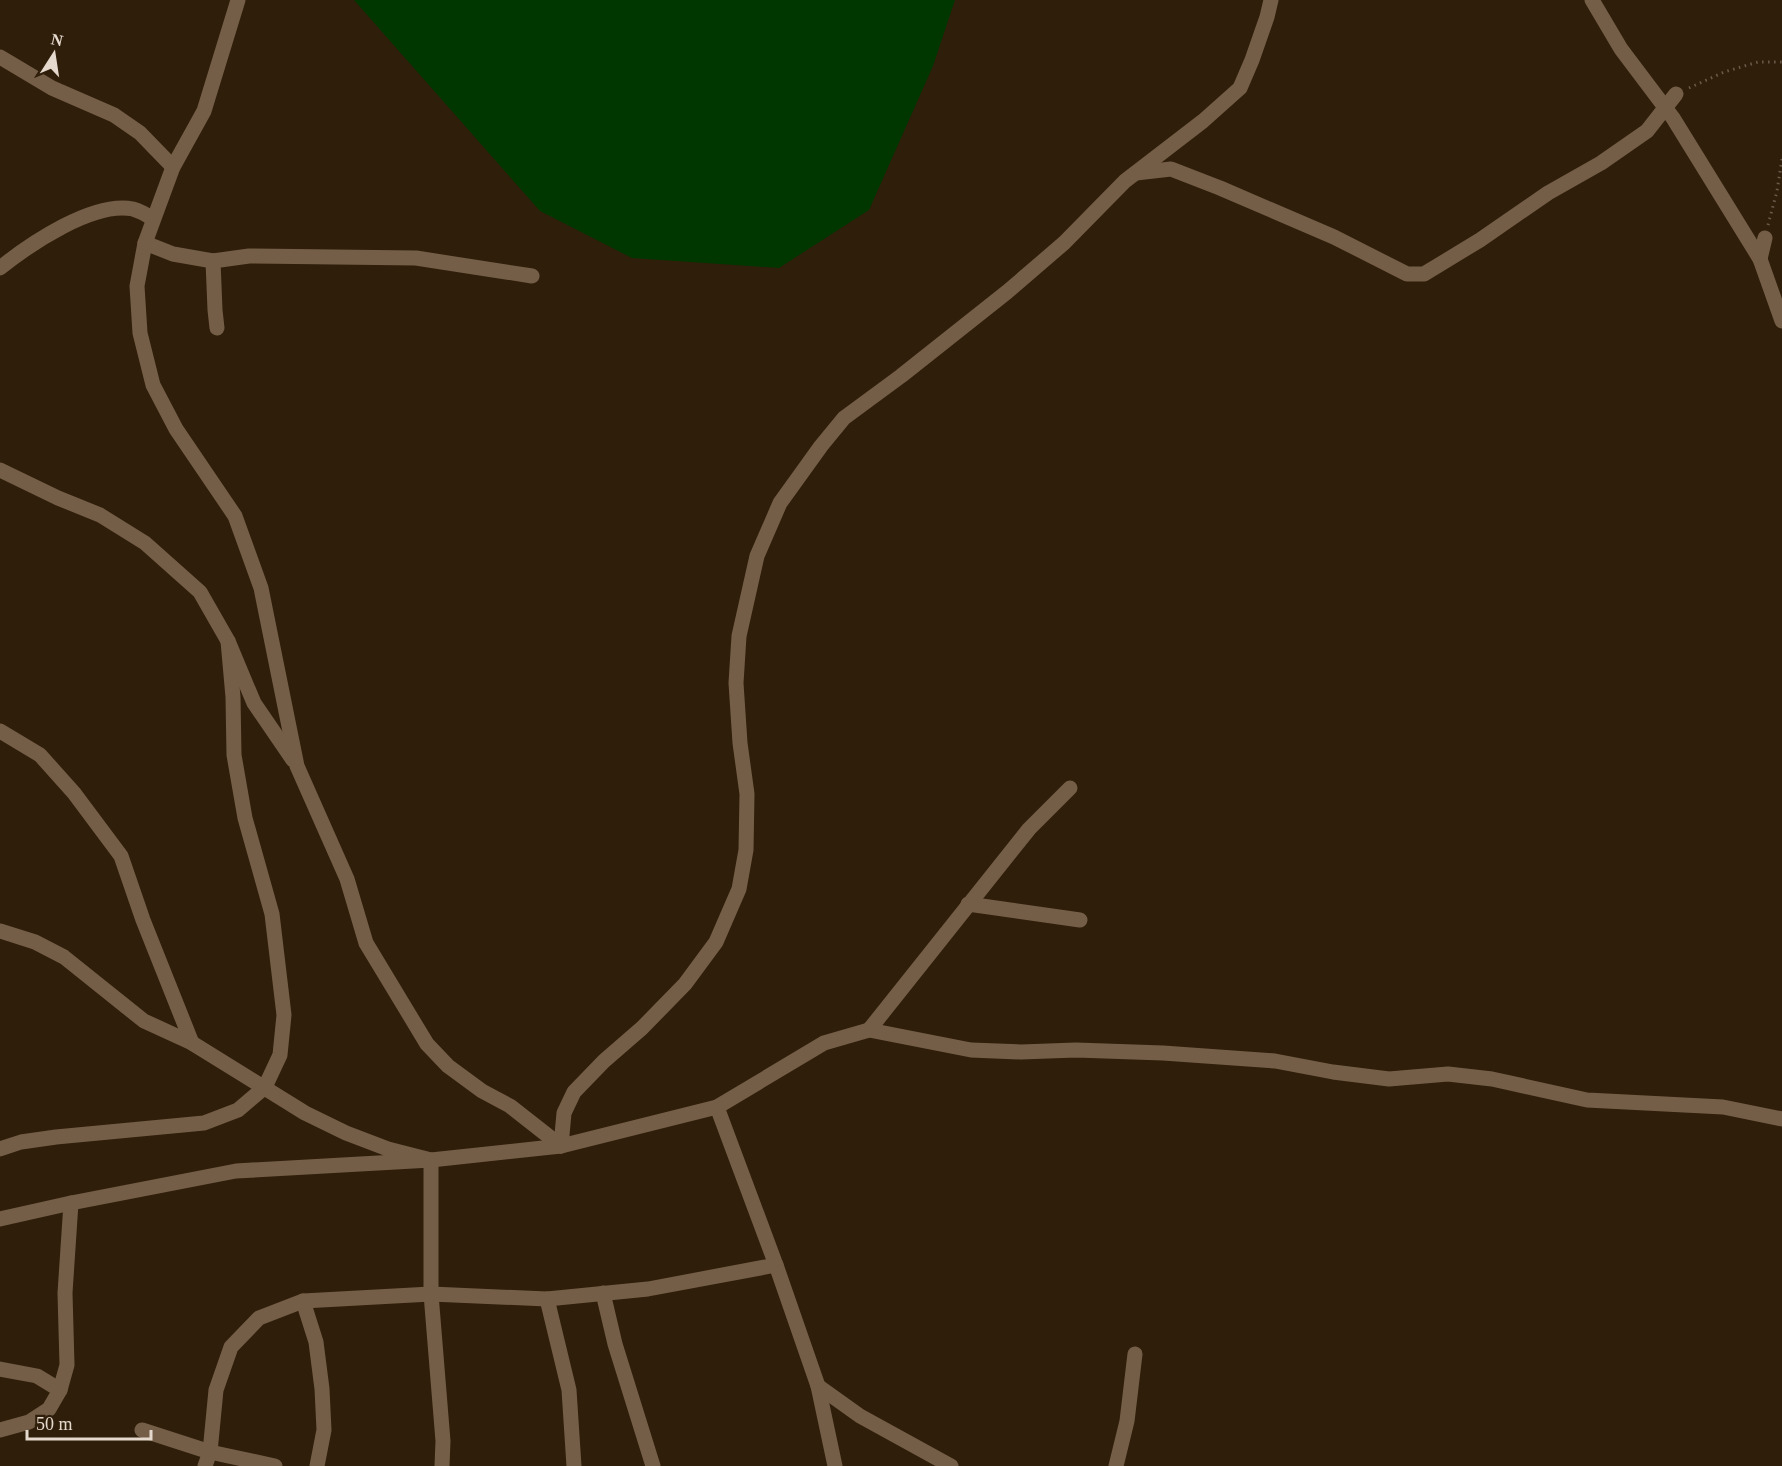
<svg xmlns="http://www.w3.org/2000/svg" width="1782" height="1466" font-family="Georgia,serif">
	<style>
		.green { fill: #003701 }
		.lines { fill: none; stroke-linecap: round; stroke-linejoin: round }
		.path { stroke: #6a5a49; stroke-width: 3; stroke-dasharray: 1.5 4.5; stroke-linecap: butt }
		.minor { stroke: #755e48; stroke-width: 15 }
		.tertiary { stroke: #755e48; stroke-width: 15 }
	</style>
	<rect width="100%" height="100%" fill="#2f1e0a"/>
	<!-- green -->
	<polygon class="green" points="354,0 955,0 933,66 869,210 779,268 632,258 540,211"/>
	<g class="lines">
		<!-- path -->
		<g class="path">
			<polyline points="1689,88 1724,72 1758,62 1782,62"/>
			<polyline points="1768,225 1777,191 1782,159"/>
		</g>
		<!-- minor -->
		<g class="minor">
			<polyline points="238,0 204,111 173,167 145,243 137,286 140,333 153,385 176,429 235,516 261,588 297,766 347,879 366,943 427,1044 448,1066 482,1091 510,1106 561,1146"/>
			<polyline points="1592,0 1621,49 1673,118 1760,259 1782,321"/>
			<polyline points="0,57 52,88 114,115 140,133 173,167"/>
			<polyline points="1136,173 1171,169 1220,188 1334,237 1407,274 1424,274 1480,240 1548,193 1601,163 1647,131 1676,94"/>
			<polyline points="145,243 173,254 213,261 249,256 416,258 532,276"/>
			<polyline points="1760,259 1765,238"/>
			<polyline points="213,261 215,310 217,328"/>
			<path d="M 0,268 C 30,244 93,201 133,209 C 140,211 147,215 153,219"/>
			<polyline points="0,470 58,498 100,515 145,543 200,592 228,641 254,703 293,760"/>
			<polyline points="0,731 40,755 74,793 121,856 143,920 192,1043"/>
			<polyline points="968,904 1080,920"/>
			<polyline points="0,931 35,942 64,957 144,1021 192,1043 305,1113 346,1133 388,1149 431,1160 431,1294 443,1441 442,1466"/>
			<polyline points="869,1030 1029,829 1070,788"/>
			<polyline points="717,1107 776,1265 818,1386 835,1466"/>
			<polyline points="561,1146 564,1113 574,1092 604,1061 642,1028 685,984 716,942 739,889 746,850 747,794 740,743 736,683 739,636 757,556 780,503 821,446 844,418 901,376 1007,292 1064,243 1125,181 1203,121 1240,88 1252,60 1267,17 1271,0"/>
			<polyline points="0,1149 21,1142 56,1137 204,1123 238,1110 265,1087 280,1055 284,1015 272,914 245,818 234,755 233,697 228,641"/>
			<polyline points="603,1293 615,1344 653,1466"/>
			<polyline points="547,1299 569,1390 574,1466"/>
			<polyline points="303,1301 316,1342 322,1389 324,1430 317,1466"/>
			<polyline points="0,1369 37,1376 60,1390"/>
			<polyline points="818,1386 860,1416 951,1466"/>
			<polyline points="0,1430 29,1422 49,1409 60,1390 67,1365 65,1293 71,1203"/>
			<polyline points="142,1430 210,1452 275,1466"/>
			<polyline points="205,1466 210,1452 216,1390 231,1347 259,1318 303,1301 431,1294 547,1299 648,1289 776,1265"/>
			<polyline points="1116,1466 1127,1421 1135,1354"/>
		</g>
		<!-- tertiary -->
		<polyline class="tertiary" points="0,1219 71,1203 236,1171 431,1160 561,1146 717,1107 824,1043 869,1030 971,1050 1021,1052 1076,1050 1163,1053 1275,1061 1333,1072 1389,1079 1448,1074 1492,1079 1587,1100 1723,1107 1782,1119"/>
	</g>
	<!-- north arrow -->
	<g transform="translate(54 54) rotate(12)" stroke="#2f1e0a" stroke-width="4.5" paint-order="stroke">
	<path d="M0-4.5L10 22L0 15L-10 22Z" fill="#e5d9cd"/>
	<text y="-9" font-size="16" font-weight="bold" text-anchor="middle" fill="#e5d9cd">N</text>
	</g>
	<!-- scale -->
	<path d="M27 1430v9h124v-9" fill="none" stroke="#e5d9cd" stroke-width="3"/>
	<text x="36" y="1430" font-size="18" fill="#e5d9cd" stroke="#2f1e0a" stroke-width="4.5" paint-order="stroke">50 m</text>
</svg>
